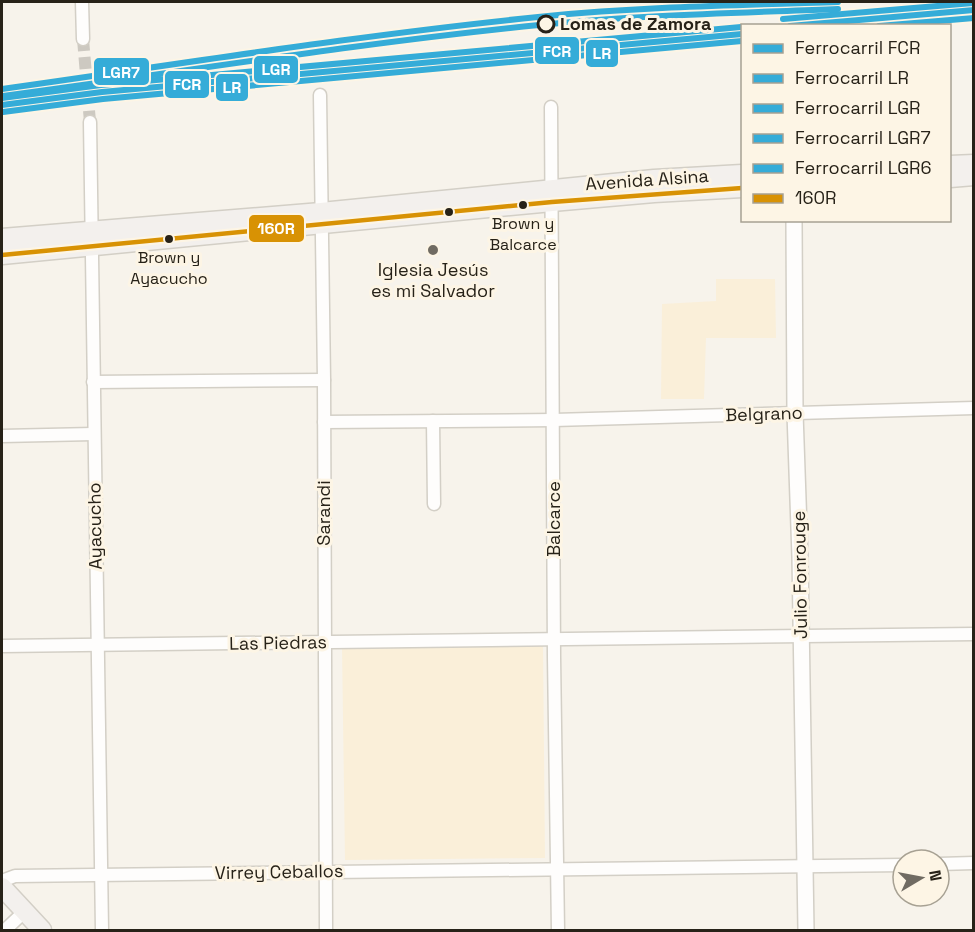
<svg xmlns="http://www.w3.org/2000/svg" width="975" height="932" font-family="'Space Grotesk',sans-serif">
	<style>
		.built { fill: #faefd9 }
		.lines { fill: none; stroke-linecap: round; stroke-linejoin: round }
		.minor-tunnel { stroke: #cdc9c1; stroke-width: 12; stroke-dasharray: 12 6; stroke-linecap: butt }
		.minor-casing { stroke: #d3cfc6; stroke-width: 15 }
		.tertiary-casing { stroke: #d3cfc6; stroke-width: 18 }
		.secondary-casing { stroke: #d3cfc6; stroke-width: 21 }
		.minor { stroke: #fefdfc; stroke-width: 12 }
		.tertiary { stroke: #fefdfc; stroke-width: 15 }
		.secondary { stroke: #f3f0ed; stroke-width: 18 }
		.bus-1-casing { stroke: #fdf5e5; stroke-width: 9 }
		.bus-1 { stroke: #d89204; stroke-width: 4.5 }
		.rail-1-casing { stroke: #fdf5e5; stroke-width: 10 }
		.rail-2-casing { stroke: #fdf5e5; stroke-width: 10 }
		.rail-3-casing { stroke: #fdf5e5; stroke-width: 10 }
		.rail-4-casing { stroke: #fdf5e5; stroke-width: 10 }
		.rail-5-casing { stroke: #fdf5e5; stroke-width: 10 }
		.rail-1 { stroke: #35acd8; stroke-width: 6 }
		.rail-2 { stroke: #35acd8; stroke-width: 6 }
		.rail-3 { stroke: #35acd8; stroke-width: 6 }
		.rail-4 { stroke: #35acd8; stroke-width: 6 }
		.rail-5 { stroke: #35acd8; stroke-width: 6 }
		.stop-dot { fill: #fdf5e5; stroke: #272218; stroke-width: 3 }
		.bus-dot { fill: #272218; stroke: #fdf5e5; stroke-width: 2 }
		.poi-dot { fill: #706b62; stroke: #fdf5e5; stroke-width: 2 }
		.labels { text-anchor: middle; stroke-width: 6; stroke-linejoin: round; paint-order: stroke }
		.bus-label { font-size: 16px; fill: #272218; stroke: #fdf5e5 }
		.stop-label { font-size: 18px; font-weight: bold; fill: #272218; stroke: #fdf5e5; text-anchor: start }
		.street-label { font-size: 18px; fill: #272218; stroke: #fdf5e5 }
		.poi-label { font-size: 18px; fill: #272218; stroke: #fdf5e5 }
		.line-badge { stroke: #fdf5e5; stroke-width: 2 }
		.badge-label { font-size: 16px; text-anchor: middle; font-weight: bold; fill: #fff }
	</style>
	<rect width="100%" height="100%" fill="#f7f3eb"/>
	<!-- built -->
	<g class="built">
		<polygon points="716,279 775,279 776,338 706,338 704,399 661,399 662,304 716,301"/>
		<polygon points="543,645 545,858 345,860 342,647"/>
	</g>
	<g class="lines">
		<!-- minor-tunnel -->
		<polyline class="minor-tunnel" points="83,39 90,122"/>
		<!-- minor casing -->
		<g class="minor-casing">
			<g id="minor">
				<polyline points="82,2 83,39"/>
				<polyline points="320,95 324,380 326,930"/>
				<polyline points="551,107 554,657 558,930"/>
				<polyline points="90,122 102,930"/>
				<polyline points="93,382 324,380"/>
				<polyline points="433,421 434,504"/>
				<polyline points="324,422 554,420 974,408"/>
				<polyline points="2,436 93,434"/>
				<polyline points="2,646 974,634"/>
				<polyline points="939,864 974,863"/>
				<polyline points="2,881 15,876 903,865"/>
				<polyline points="5,930 24,912"/>
			</g>
		</g>
		<!-- tertiary casing -->
		<g class="tertiary-casing">
			<g id="tertiary">
				<polyline points="794,2 794,26"/>
				<polyline points="794,220 795,413 800,557 806,930"/>
			</g>
		</g>
		<!-- secondary casing -->
		<g class="secondary-casing">
			<g id="secondary">
				<polyline points="950,165 974,164"/>
				<polyline points="950,178 974,176"/>
				<polyline points="2,238 321,212 654,179 742,174"/>
				<polyline points="2,255 552,202 654,193 742,188"/>
				<polyline points="2,887 42,930"/>
			</g>
		</g>
		<!-- minor -->
		<use href="#minor" class="minor"/>
		<!-- tertiary -->
		<use href="#tertiary" class="tertiary"/>
		<!-- secondary -->
		<use href="#secondary" class="secondary"/>
		<!-- bus-1 casing -->
		<g class="bus-1-casing">
			<polyline id="bus-1" points="2,255 552,202 742,188"/>
		</g>
		<!-- bus-1 -->
		<use href="#bus-1" class="bus-1"/>
		<!-- rail-1 casing -->
		<g class="rail-1-casing">
			<g id="rail-1">
				<polyline points="790,26 974,10"/>
				<polyline points="2,105 102,92 742,34"/>
			</g>
		</g>
		<!-- rail-2 casing -->
		<g class="rail-2-casing">
			<g id="rail-2">
				<polyline points="879,26 974,18"/>
				<polyline points="3,112 103,99 742,41"/>
			</g>
		</g>
		<!-- rail-3 casing -->
		<g class="rail-3-casing">
			<g id="rail-3">
				<polyline points="783,19 973,3"/>
				<polyline points="2,98 101,85 741,27"/>
			</g>
		</g>
		<!-- rail-4 casing -->
		<g class="rail-4-casing">
			<path id="rail-4" d="M 2,89 C 180,64 359,35 538,17 C 638,7 738,5 838,2"/>
		</g>
		<!-- rail-5 casing -->
		<g class="rail-5-casing">
			<path id="rail-5" d="M 3,96 C 181,72 360,43 539,25 C 638,15 739,13 838,9"/>
		</g>
		<!-- rail-1 -->
		<use href="#rail-1" class="rail-1"/>
		<!-- rail-2 -->
		<use href="#rail-2" class="rail-2"/>
		<!-- rail-3 -->
		<use href="#rail-3" class="rail-3"/>
		<!-- rail-4 -->
		<use href="#rail-4" class="rail-4"/>
		<!-- rail-5 -->
		<use href="#rail-5" class="rail-5"/>
	</g>
	<!-- markers -->
	<circle class="stop-dot" cx="546" cy="24" r="8"/>
	<g class="bus-dot">
		<circle cx="523" cy="205" r="5"/>
		<circle cx="449" cy="212" r="5"/>
		<circle cx="169" cy="239" r="5"/>
	</g>
	<circle class="poi-dot" cx="433" cy="250" r="6"/>
	<g class="labels">
		<!-- bus labels -->
		<g class="bus-label">
			<text x="523" y="229">Brown y<tspan x="523" dy="21">Balcarce</tspan></text>
			<text x="169" y="263">Brown y<tspan x="169" dy="21">Ayacucho</tspan></text>
		</g>
		<!-- stop labels -->
		<g class="stop-label">
			<text x="560" y="30">Lomas de Zamora</text>
		</g>
		<!-- street labels -->
		<g class="street-label">
			<text transform="translate(647 180) rotate(-4)" y="6">Avenida Alsina</text>
			<text transform="translate(764 414) rotate(-2)" y="6">Belgrano</text>
			<text transform="translate(324 513) rotate(-90)" y="6">Sarandi</text>
			<text transform="translate(554 519) rotate(-90)" y="6">Balcarce</text>
			<text transform="translate(95 526) rotate(-91)" y="6">Ayacucho</text>
			<text transform="translate(800 575) rotate(-91)" y="6">Julio Fonrouge</text>
			<text transform="translate(278 643) rotate(-1)" y="6">Las Piedras</text>
			<text transform="translate(279 872) rotate(-1)" y="6">Virrey Ceballos</text>
		</g>
		<!-- poi labels -->
		<g class="poi-label">
			<text x="433" y="276">Iglesia Jesús<tspan x="433" dy="21">es mi Salvador</tspan></text>
		</g>
	</g>
	<g class="line-badge">
		<rect x="534" y="36" width="46" height="29" rx="6" fill="#35acd8"/>
		<rect x="585" y="39" width="34" height="29" rx="6" fill="#35acd8"/>
		<rect x="253" y="55" width="46" height="29" rx="6" fill="#35acd8"/>
		<rect x="93" y="57" width="57" height="29" rx="6" fill="#35acd8"/>
		<rect x="164" y="70" width="46" height="29" rx="6" fill="#35acd8"/>
		<rect x="215" y="73" width="34" height="29" rx="6" fill="#35acd8"/>
		<rect x="248" y="214" width="57" height="29" rx="6" fill="#d89204"/>
	</g>
	<g class="badge-label">
		<text x="557" y="57">FCR</text>
		<text x="602" y="59">LR</text>
		<text x="276" y="75">LGR</text>
		<text x="121" y="78">LGR7</text>
		<text x="187" y="90">FCR</text>
		<text x="232" y="93">LR</text>
		<text x="276" y="234">160R</text>
	</g>
	<!-- border -->
	<rect width="975" height="932" fill="none" stroke="#272218" stroke-width="6"/>
	<!-- legend -->
	<rect x="741" y="24" width="210" height="198" fill="#fdf5e5" stroke="#a7a193" stroke-width="1.5"/>
	<rect x="753" y="44" width="30" height="9" fill="#35acd8" stroke="#a7a193" stroke-width="1.5"/>
	<text x="795" y="54" font-size="18" fill="#272218">Ferrocarril FCR</text>
	<rect x="753" y="74" width="30" height="9" fill="#35acd8" stroke="#a7a193" stroke-width="1.5"/>
	<text x="795" y="84" font-size="18" fill="#272218">Ferrocarril LR</text>
	<rect x="753" y="104" width="30" height="9" fill="#35acd8" stroke="#a7a193" stroke-width="1.5"/>
	<text x="795" y="114" font-size="18" fill="#272218">Ferrocarril LGR</text>
	<rect x="753" y="134" width="30" height="9" fill="#35acd8" stroke="#a7a193" stroke-width="1.5"/>
	<text x="795" y="144" font-size="18" fill="#272218">Ferrocarril LGR7</text>
	<rect x="753" y="164" width="30" height="9" fill="#35acd8" stroke="#a7a193" stroke-width="1.5"/>
	<text x="795" y="174" font-size="18" fill="#272218">Ferrocarril LGR6</text>
	<rect x="753" y="194" width="30" height="9" fill="#d89204" stroke="#a7a193" stroke-width="1.5"/>
	<text x="795" y="204" font-size="18" fill="#272218">160R</text>
	<!-- north arrow -->
	<g transform="translate(921 878) rotate(80)"><circle r="28" fill="#fdf5e5" stroke="#a7a193" stroke-width="1.5"/>
	<path d="M0-4.5L10 22L0 15L-10 22Z" fill="#706b62"/>
	<text y="-9" font-size="16" font-weight="bold" text-anchor="middle" fill="#272218">N</text>
	</g>
</svg>
